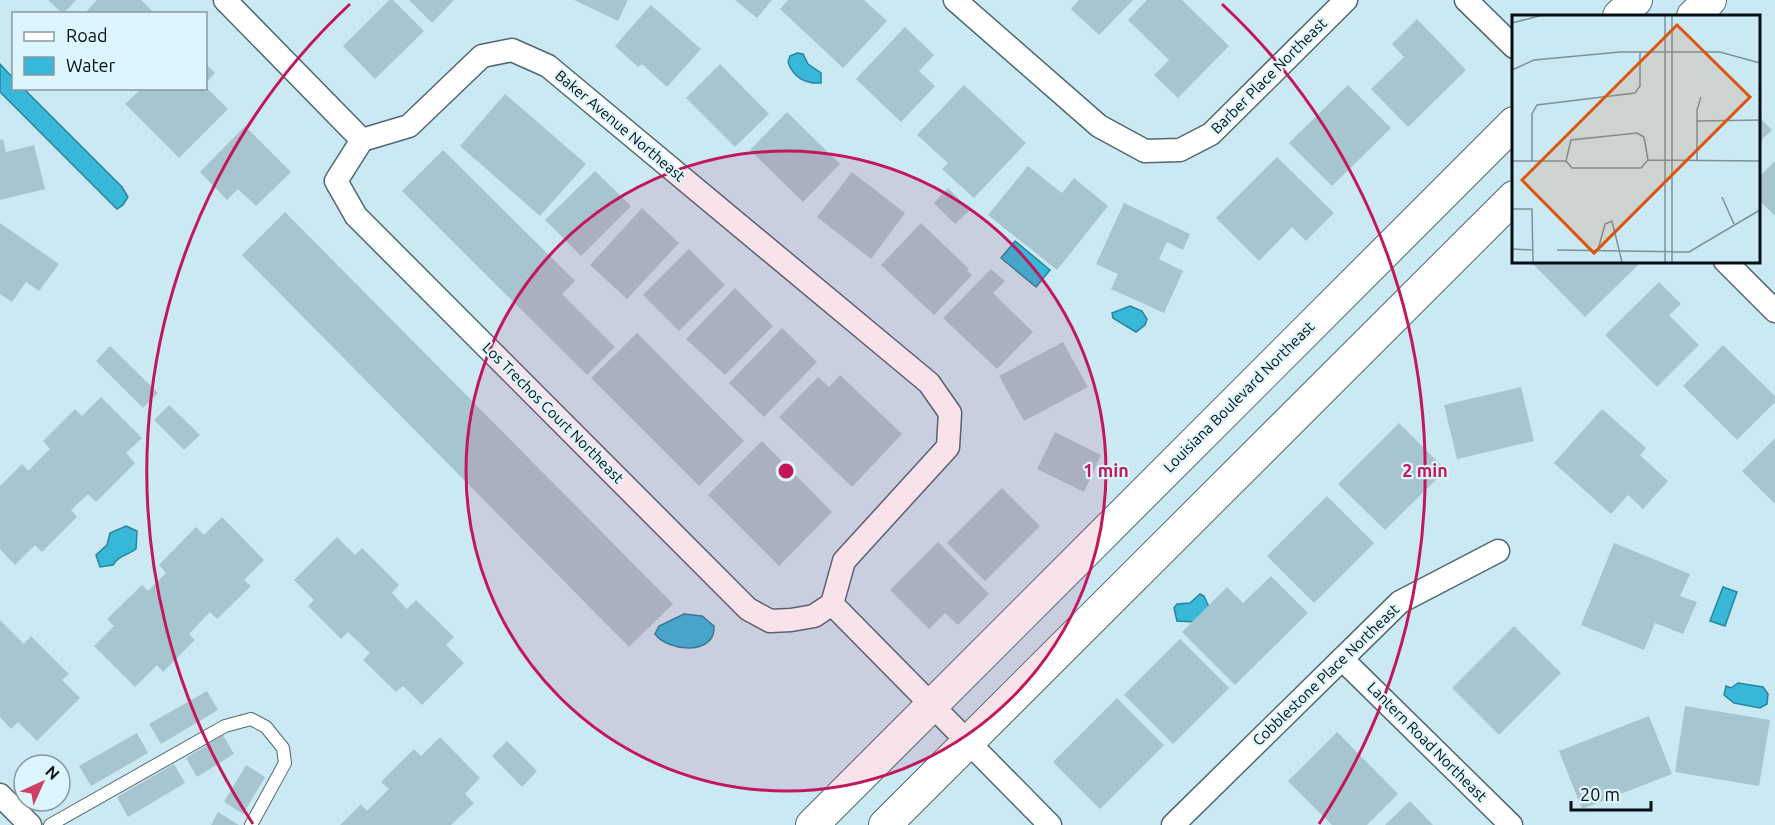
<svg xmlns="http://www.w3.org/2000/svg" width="1775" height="825" font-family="Ubuntu,sans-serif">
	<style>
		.water { fill: #37b8d9; stroke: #28859d; stroke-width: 1.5 }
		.building { fill: #a7c5ce }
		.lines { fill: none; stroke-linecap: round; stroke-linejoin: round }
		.lane-casing { stroke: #4e6972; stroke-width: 14 }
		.street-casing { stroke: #4e6972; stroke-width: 25 }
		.secondary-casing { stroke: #4e6972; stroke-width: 34 }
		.lane { stroke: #fff; stroke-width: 12 }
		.street { stroke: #fff; stroke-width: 22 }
		.secondary { stroke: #fff; stroke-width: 32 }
		.ring { fill: none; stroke: #c2185b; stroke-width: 3 }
		.labels { text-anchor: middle; stroke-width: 4.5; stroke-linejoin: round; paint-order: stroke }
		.street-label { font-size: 15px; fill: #050f12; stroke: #ddf5fd }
		.inset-road { fill: none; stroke: #7c9299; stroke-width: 1.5 }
		.view { fill: #dd550c; fill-opacity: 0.15; stroke: #dd550c; stroke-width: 3 }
		.inset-edge { fill: none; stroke: #050f12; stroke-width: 3 }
		.centre { fill: #c2185b; stroke: #ddf5fd; stroke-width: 3 }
		.ring-label { font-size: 18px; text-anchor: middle; font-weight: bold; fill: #c2185b; stroke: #ddf5fd; stroke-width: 4.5; stroke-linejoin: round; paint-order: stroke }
	</style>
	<rect width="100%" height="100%" fill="#cbe9f3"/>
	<!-- water -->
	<g class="water">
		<path d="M 797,53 L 803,54 L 808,64 L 821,73 L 821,83 C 805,84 793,77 788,62 L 790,56 Z"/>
		<polygon points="0,64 13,78 14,88 24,89 122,187 128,197 123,205 117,209 0,92"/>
		<polygon points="1015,241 1050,270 1036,287 1001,258"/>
		<polygon points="1130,306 1142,311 1147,319 1145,325 1136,332 1113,318 1112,313"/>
		<path d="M 126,526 L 137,531 L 136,549 C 127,556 119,555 113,565 L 100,567 L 96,555 L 107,545 L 110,533 Z"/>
		<polygon points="1723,587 1737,592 1725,626 1710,621"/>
		<polygon points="1200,594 1204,596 1209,607 1195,622 1177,621 1174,608 1177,604 1190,603"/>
		<path d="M 684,614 L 702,616 L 714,626 C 716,656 668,652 655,634 L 659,626 Z"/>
		<polygon points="1738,683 1763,687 1768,694 1767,704 1760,708 1734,703 1724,695 1726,686 1731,688"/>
	</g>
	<!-- building -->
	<g class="building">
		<polygon points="48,0 76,0 63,14"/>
		<polygon points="97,0 141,0 155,14 84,14"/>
		<polygon points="389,0 393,0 424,31 375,79 343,46"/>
		<polygon points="409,0 454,0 432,23"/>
		<polygon points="574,0 628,0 618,21"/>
		<polygon points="735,0 772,0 757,18"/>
		<polygon points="788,0 864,0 887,21 843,68 780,9"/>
		<polygon points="1079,0 1133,0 1099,35 1071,9"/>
		<polygon points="1147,0 1182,0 1229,46 1178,98 1154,75 1169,60 1128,20"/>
		<polygon points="651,5 701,49 667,87 642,64 638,67 615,46"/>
		<polygon points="1417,19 1466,70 1408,127 1371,89 1404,57 1392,44"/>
		<polygon points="905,27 934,55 919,71 935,86 901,122 856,79"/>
		<polygon points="206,64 215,73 206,83"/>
		<polygon points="720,64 769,114 735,147 686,98"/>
		<polygon points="964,85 1026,143 974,198 942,169 948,163 917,135"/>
		<polygon points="1348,85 1391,128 1332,186 1289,143"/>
		<polygon points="207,88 228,109 179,158 125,104 141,89"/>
		<polygon points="505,94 586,164 540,216 460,146"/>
		<polygon points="787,112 840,164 803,202 750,150"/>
		<polygon points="1758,116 1772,130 1758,143"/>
		<polygon points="245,126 291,172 256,206 238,189 227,200 200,172"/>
		<polygon points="3,139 6,152 34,145 45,189 0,200 0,140"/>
		<polygon points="443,150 575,281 562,294 615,347 587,375 402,191"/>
		<polygon points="1277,157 1334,213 1306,241 1292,227 1259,261 1216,218"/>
		<polygon points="1775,161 1775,216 1758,199 1758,178"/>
		<polygon points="1028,166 1062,193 1074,178 1108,206 1057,270 988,215"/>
		<polygon points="595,171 631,206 581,256 545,220"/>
		<polygon points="852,172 905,213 871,259 817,217"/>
		<polygon points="948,188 970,210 955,224 934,203"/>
		<polygon points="1124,203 1190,234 1183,250 1167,242 1159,259 1183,271 1164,313 1111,289 1118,274 1096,264"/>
		<polygon points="642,208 679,243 627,299 590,265"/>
		<polygon points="285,212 673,604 629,647 242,255"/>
		<polygon points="0,223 59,264 39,291 26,282 12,302 0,294"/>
		<polygon points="921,223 969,269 967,271 972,275 934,315 881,265"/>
		<polygon points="689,249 725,285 679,331 643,295"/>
		<polygon points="1530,261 1634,261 1638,265 1585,317"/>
		<polygon points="991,269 1005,281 993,293 1033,332 997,369 943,318"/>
		<polygon points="1659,282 1681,304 1669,315 1699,345 1657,387 1605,335"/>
		<polygon points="735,288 773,326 725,375 686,339"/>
		<polygon points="782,328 817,362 764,417 729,383"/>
		<polygon points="637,333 744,441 699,486 591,378"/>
		<polygon points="1063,342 1088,387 1024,421 999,376"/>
		<polygon points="1723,345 1775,396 1775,402 1737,440 1683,386"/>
		<polygon points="110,346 158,393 143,408 96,361"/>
		<polygon points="840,375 902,434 852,487 779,417 818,377 829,387"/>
		<polygon points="1521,387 1534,441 1457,459 1444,405"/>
		<polygon points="101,397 142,438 126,453 135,463 96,502 88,494 71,510 77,517 42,552 35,545 15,565 0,549 0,486 22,464 28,471 50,449 43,441 75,409 82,416"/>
		<polygon points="169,405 200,435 184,450 154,420"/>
		<polygon points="1602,409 1646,448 1640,455 1668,481 1643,509 1628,495 1611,514 1554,463"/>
		<polygon points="1399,423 1446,470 1385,530 1338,484"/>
		<polygon points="1055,432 1101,455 1084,492 1037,469"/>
		<polygon points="1775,438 1775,504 1742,471"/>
		<polygon points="762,441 832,512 779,566 708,495"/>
		<polygon points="1002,488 1040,526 985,581 947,543"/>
		<polygon points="1327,496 1374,543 1314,603 1267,556"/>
		<polygon points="222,517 264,560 244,580 251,586 217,619 210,612 189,634 195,640 163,672 157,665 135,687 94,646 114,626 107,619 142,585 148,591 166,573 159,565 196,527 204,535"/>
		<polygon points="337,537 355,555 362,548 399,585 392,593 407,609 416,600 454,637 446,645 464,663 422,705 403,686 396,692 363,660 370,653 348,632 341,639 308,606 314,600 294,580"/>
		<polygon points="938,542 989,594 958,625 945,613 929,629 890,590"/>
		<polygon points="1614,543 1690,574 1680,596 1697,602 1683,634 1655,623 1644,650 1581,625"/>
		<polygon points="1271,576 1308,613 1235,685 1182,632 1227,587 1243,603"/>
		<polygon points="0,620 24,644 31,636 69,674 62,680 80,698 37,741 18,722 11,729 0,717"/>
		<polygon points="1514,626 1561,673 1499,735 1452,688"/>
		<polygon points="1180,639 1229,688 1173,744 1124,695"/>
		<polygon points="207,691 218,710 161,744 149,724"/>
		<polygon points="1117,698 1164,745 1100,809 1053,762"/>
		<polygon points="1685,706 1770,720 1759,786 1675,772"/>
		<polygon points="1649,716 1672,774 1582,809 1559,751"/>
		<polygon points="1337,732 1398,794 1367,825 1332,825 1288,781"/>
		<polygon points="137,733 148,753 91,786 79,766"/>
		<polygon points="223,735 234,754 197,777 186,758"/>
		<polygon points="440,737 480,778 465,794 474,803 451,825 340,825 361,804 367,811 389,789 381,782 414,749 421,756"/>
		<polygon points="507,741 537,771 522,787 492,756"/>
		<polygon points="174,764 185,783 128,817 117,797"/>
		<polygon points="246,765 265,777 243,814 224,802"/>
		<polygon points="1410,801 1433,825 1385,825"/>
		<polygon points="218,812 239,825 211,825"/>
	</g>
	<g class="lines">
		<!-- lane casing -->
		<g class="lane-casing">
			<polyline id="lane" points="50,825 225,726 251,719 266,727 283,748 285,763 251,825"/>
		</g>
		<!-- street casing -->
		<g class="street-casing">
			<g id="street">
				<polyline points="225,0 362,140 409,126 482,56 512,50 548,66 929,383 950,413 948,447 844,561 832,604 814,616 791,620 770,621 748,609 356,216 336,181 362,140"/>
				<polyline points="955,0 1099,126 1145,151 1180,150 1211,134 1346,0"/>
				<polyline points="1466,0 1514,47"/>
				<polyline points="1725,261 1775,311"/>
				<polyline points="832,604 1050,825"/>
				<polyline points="1342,659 1511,825"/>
				<polyline points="0,795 30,825"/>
				<polyline points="1173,825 1400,602 1498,551"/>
			</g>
		</g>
		<!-- secondary casing -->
		<g class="secondary-casing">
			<g id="secondary">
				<polyline points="1619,16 1636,0"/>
				<polyline points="1693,16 1710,0"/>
				<polyline points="812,825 1514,123"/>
				<polyline points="885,825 1514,197"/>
			</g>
		</g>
		<!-- lane -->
		<use href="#lane" class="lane"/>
		<!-- street -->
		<use href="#street" class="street"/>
		<!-- secondary -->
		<use href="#secondary" class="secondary"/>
	</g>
	<!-- distance rings -->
	<circle cx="786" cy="471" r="320" fill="#c2185b" fill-opacity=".12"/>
	<g class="ring">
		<circle cx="786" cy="471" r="320"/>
		<path d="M253 824A639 639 0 0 1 350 4M1222 4A639 639 0 0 1 1319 824"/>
	</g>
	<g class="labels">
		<!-- street labels -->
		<g class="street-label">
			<text transform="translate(1269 76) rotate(-45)" y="5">Barber Place Northeast</text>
			<text transform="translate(620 126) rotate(40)" y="5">Baker Avenue Northeast</text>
			<text transform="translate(1239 397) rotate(-45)" y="5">Louisiana Boulevard Northeast</text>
			<text transform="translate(553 413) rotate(45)" y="5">Los Trechos Court Northeast</text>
			<text transform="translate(1326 675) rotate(-44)" y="5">Cobblestone Place Northeast</text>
			<text transform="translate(1427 742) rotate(45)" y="5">Lantern Road Northeast</text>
		</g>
	</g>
	<!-- overview -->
	<g transform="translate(1512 15)">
		<rect width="248" height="248" fill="#cbe9f3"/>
		<path class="inset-road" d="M 153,0 L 153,247M 160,0 L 160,247M 0,8 L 31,0M 0,55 L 22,45 L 108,37 L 208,37 L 248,48M 185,106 L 248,105M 136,145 L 248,146M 0,146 L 54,146 L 59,125 L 125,118 L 132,122 L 136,145M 20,146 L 20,99 L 25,90 L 123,78 L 128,71 L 128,37M 54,146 L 60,153 L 129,153 L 136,145M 185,146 L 185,95 L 189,82M 210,182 L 222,209M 0,194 L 20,194 L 21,247M 0,234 L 20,235M 45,235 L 177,237 L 248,195M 86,235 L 93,209 L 100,206 L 110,247"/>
		<path class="view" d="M 165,10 L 238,82 L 82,238 L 10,165 Z"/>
		<rect width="248" height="248" class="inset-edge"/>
	</g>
	<circle cx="786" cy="471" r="9" class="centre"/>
	<g class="ring-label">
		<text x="1106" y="477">1 min</text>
		<text x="1425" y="477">2 min</text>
	</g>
	<!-- legend -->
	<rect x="12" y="12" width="195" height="78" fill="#ddf5fd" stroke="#87999f" stroke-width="1.5"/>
	<rect x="24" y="32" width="30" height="9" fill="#ffffff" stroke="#87999f" stroke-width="1.5"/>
	<text x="66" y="42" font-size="18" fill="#050f12">Road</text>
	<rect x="24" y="57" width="30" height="18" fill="#37b8d9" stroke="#87999f" stroke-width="1.5"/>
	<text x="66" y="72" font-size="18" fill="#050f12">Water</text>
	<!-- north arrow -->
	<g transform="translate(42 783) rotate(45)"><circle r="28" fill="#ddf5fd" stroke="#87999f" stroke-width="1.5"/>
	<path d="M0-4.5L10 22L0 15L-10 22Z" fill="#cf4065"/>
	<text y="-9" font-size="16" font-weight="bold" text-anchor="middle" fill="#050f12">N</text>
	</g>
	<!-- scale -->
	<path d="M1571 801v9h80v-9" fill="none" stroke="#050f12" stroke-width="3"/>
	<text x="1580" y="801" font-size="18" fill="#050f12" stroke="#ddf5fd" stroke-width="4.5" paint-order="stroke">20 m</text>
</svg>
